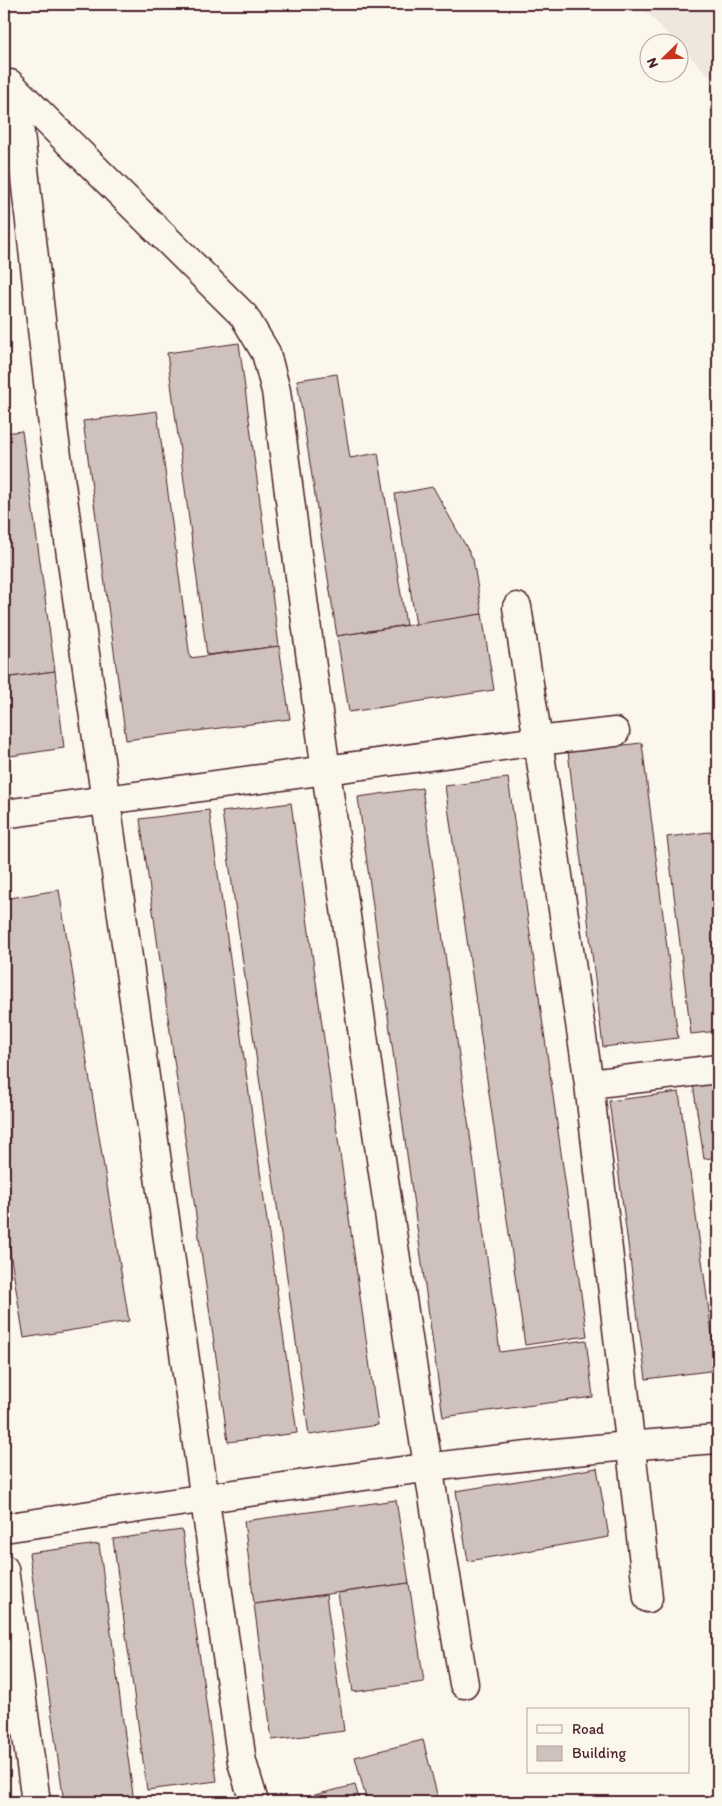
<svg xmlns="http://www.w3.org/2000/svg" width="722" height="1806" font-family="Itim,sans-serif">
	<style>
		.built { fill: #eee7de }
		.building { fill: #cfc2bc; stroke: #4a1f2b }
		.lines { fill: none; stroke-linecap: round; stroke-linejoin: round }
		.minor-casing { stroke: #4a1f2b; stroke-width: 31 }
		.minor { stroke: #fbf7ec; stroke-width: 28 }
	</style>
	<rect width="100%" height="100%" fill="#fbf7ec"/>
	<filter id="ink" filterUnits="userSpaceOnUse"><feTurbulence type="fractalNoise" baseFrequency=".02" numOctaves="2"/><feDisplacementMap in="SourceGraphic" scale="10" xChannelSelector="R" yChannelSelector="G"/><feConvolveMatrix kernelMatrix="1 2 1 2 8 2 1 2 1" color-interpolation-filters="sRGB"/></filter>
	<g filter="url(#ink)">
		<!-- built -->
		<polygon class="built" points="638,4 718,4 718,85 680,46 680,42 676,42"/>
		<!-- building -->
		<g class="building">
			<polygon points="239,343 279,646 207,655 167,353"/>
			<polygon points="337,374 350,458 378,453 406,625 337,636 297,380"/>
			<polygon points="157,411 190,658 279,646 290,719 126,740 83,421"/>
			<polygon points="22,431 55,671 4,678 4,433"/>
			<polygon points="433,487 473,559 482,614 416,625 395,494"/>
			<polygon points="482,614 494,690 349,712 337,636"/>
			<polygon points="55,671 64,748 4,757 4,678"/>
			<polygon points="642,743 678,1038 603,1047 568,751"/>
			<polygon points="508,778 587,1336 525,1345 445,786"/>
			<polygon points="422,788 500,1352 586,1340 593,1397 443,1417 358,797"/>
			<polygon points="291,803 378,1425 309,1435 222,812"/>
			<polygon points="209,810 297,1433 228,1442 140,819"/>
			<polygon points="718,831 718,1031 691,1034 667,837"/>
			<polygon points="59,890 129,1321 24,1338 4,1215 4,899"/>
			<polygon points="718,1081 718,1157 704,1159 693,1084"/>
			<polygon points="679,1092 717,1370 646,1379 609,1101"/>
			<polygon points="597,1468 609,1537 468,1561 456,1491"/>
			<polygon points="396,1500 409,1583 254,1604 244,1521"/>
			<polygon points="182,1530 217,1781 147,1790 113,1539"/>
			<polygon points="99,1544 134,1802 64,1802 29,1553"/>
			<polygon points="409,1583 424,1682 353,1692 338,1593"/>
			<polygon points="326,1595 344,1731 272,1740 254,1604"/>
			<polygon points="423,1740 439,1802 367,1802 355,1757"/>
			<polygon points="355,1785 360,1802 287,1802"/>
		</g>
		<g class="lines">
			<!-- minor casing -->
			<g class="minor-casing">
				<g id="minor">
					<path d="M 10,84 L 244,316 L 266,353 L 276,391 C 331,823 391,1255 464,1684"/>
					<polyline points="15,89 54,435 242,1762 254,1802"/>
					<polyline points="517,607 538,741 615,732"/>
					<polyline points="4,814 538,741 589,1084 648,1598"/>
					<polyline points="589,1084 718,1069"/>
					<path d="M 4,1528 C 241,1493 479,1455 718,1439"/>
					<polyline points="4,1569 36,1802"/>
				</g>
			</g>
			<!-- minor -->
			<use href="#minor" class="minor"/>
		</g>
	</g>
	<!-- margin -->
	<rect width="722" height="1806" fill="none" stroke="#fbf7ec" stroke-width="20"/>
	<rect x="10" y="10" width="702" height="1786" fill="none" stroke="#4a1f2b" stroke-width="2" filter="url(#ink)"/>
	<!-- legend -->
	<rect x="527" y="1708" width="162" height="65" fill="#fbf7ec" stroke="#b4a19f"/>
	<rect x="537" y="1725" width="25" height="8" fill="#fbf7ec" stroke="#b4a19f"/>
	<text x="572" y="1734" font-size="15" fill="#4a1f2b">Road</text>
	<rect x="537" y="1746" width="25" height="15" fill="#cfc2bc" stroke="#b4a19f"/>
	<text x="572" y="1758" font-size="15" fill="#4a1f2b">Building</text>
	<!-- north arrow -->
	<g transform="translate(664 58) rotate(247)"><circle r="24" fill="#fbf7ec" stroke="#b4a19f"/>
	<path d="M0-4L9 19L0 12L-9 19Z" fill="#c8321e"/>
	<text y="-8" font-size="14" font-weight="bold" text-anchor="middle" fill="#4a1f2b">N</text>
	</g>
</svg>
